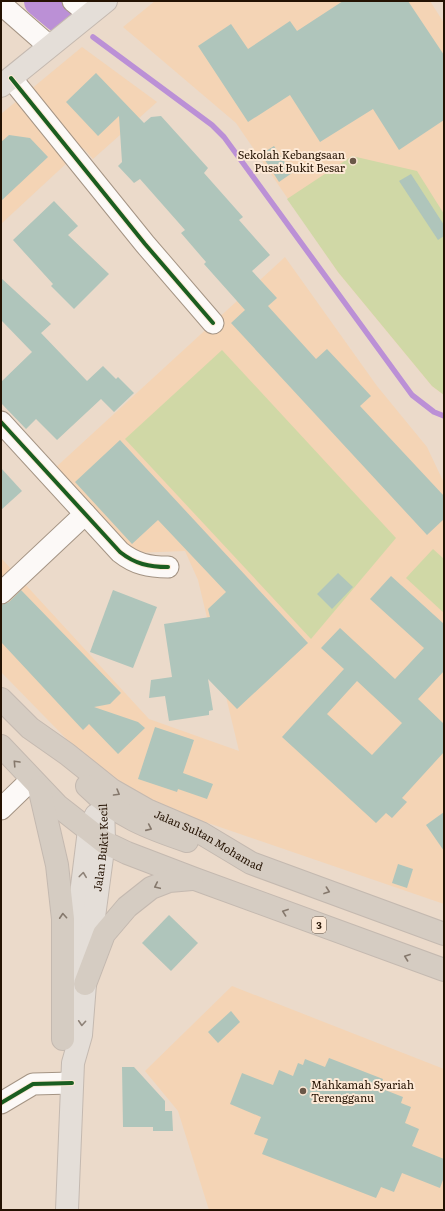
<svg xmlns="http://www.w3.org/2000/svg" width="445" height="1211" font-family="Literata,serif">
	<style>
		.built { fill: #f4d4b5 }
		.park { fill: #d0d8a6 }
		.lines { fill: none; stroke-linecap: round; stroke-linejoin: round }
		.stream { stroke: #bb90d6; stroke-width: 5.5 }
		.river { stroke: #bb90d6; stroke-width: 32 }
		.building { fill: #afc5bb; fill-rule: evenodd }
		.minor-casing { stroke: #a49484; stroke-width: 23 }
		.major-casing { stroke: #c4b9b0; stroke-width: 24 }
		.highway-casing { stroke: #c4b9b0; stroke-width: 24 }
		.minor { stroke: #fcf9f7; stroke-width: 21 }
		.major { stroke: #e4ded8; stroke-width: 22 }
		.highway { stroke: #d5ccc2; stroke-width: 22 }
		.cycleway-casing { stroke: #fde9d6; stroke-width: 6 }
		.cycleway { stroke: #1b5e20; stroke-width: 4 }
		.oneway { stroke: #85786c }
		.oneway2 { stroke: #8e8278 }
		.poi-dot { fill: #6a5848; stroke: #fde9d6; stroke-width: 1.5 }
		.labels { text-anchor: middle; stroke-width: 4; stroke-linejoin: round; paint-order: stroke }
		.shield { fill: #fde9d6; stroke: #655242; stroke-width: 1 }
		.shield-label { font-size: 10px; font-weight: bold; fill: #241202 }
		.poi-label { font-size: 11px; fill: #241202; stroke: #fde9d6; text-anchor: end }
		.street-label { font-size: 11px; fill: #241202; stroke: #fde9d6 }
	</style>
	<rect width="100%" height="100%" fill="#ebdaca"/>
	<!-- built -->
	<g class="built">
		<polygon points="155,1 430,1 444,23 444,395 432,386 338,272 236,123 123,27"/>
		<polygon points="82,47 157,102 93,159 83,148 1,224 1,114"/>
		<polygon points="285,257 377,386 427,447 444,483 444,904 147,802 88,761 1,672 1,558 149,719 239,751 198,580 185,551 134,553 55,468"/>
		<polygon points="232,986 444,1069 444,1210 209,1210 178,1111 145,1071"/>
	</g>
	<!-- park -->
	<g class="park">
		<polygon points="352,156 417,171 444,214 444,395 432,386 338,272 287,199"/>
		<polygon points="222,350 396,538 311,639 125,439"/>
		<polygon points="433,549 444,559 444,613 406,578"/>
	</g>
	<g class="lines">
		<!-- stream -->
		<polyline class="stream" points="93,37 212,125 224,137 412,395 434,412 444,416"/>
		<!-- river -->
		<polyline class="river" points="40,1 58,16"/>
	</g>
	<!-- building -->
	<g class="building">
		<polygon points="343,1 408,1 444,55 444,120 399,150 373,109 320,142 290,95 248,122 198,46 231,24 248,49 290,21 297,31"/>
		<polygon points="96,73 144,123 151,117 161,116 208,168 204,173 243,217 239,220 270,255 252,271 277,298 268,306 316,359 327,349 371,396 360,406 444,496 444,519 427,535 231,323 245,310 204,264 206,262 181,233 185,230 140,179 134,183 118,166 122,162 119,116 98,136 66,102"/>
		<polygon points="9,135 30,138 48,157 1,201 1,142"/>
		<polygon points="274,146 292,173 279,182 261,154"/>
		<polygon points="411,174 444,225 444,236 438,240 399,181"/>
		<polygon points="54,201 78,226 68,235 109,274 74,309 51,286 53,284 13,240"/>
		<polygon points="1,278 51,324 41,333 87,381 103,366 116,379 118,377 134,393 114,412 101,399 57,440 36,419 26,429 1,403 1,382 32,352 1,320"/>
		<polygon points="120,440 308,643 237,709 208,679 213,710 209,711 209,715 169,721 165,696 149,698 151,680 172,677 164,624 210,617 208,609 226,592 158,520 132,544 75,482"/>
		<polygon points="1,468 22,491 1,510"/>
		<polygon points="338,573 353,587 332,609 317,594"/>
		<path d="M 391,576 L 444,624 L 444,671 L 418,699 L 444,724 L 444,752 L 402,798 L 407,802 L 392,818 L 386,813 L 376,823 L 282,737 L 344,669 L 321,648 L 340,628 L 395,679 L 424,648 L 370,599 ZM 357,681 L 402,723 L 372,755 L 327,714 Z"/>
		<polygon points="21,590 121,693 110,704 94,707 138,722 145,728 118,754 89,724 83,730 1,642 1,605 9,602"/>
		<polygon points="113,590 157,607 133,668 90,652"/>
		<polygon points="155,727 194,740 183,773 213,784 207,799 178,789 177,792 138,779"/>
		<polygon points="444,812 444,851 426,825"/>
		<polygon points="398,864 413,869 407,888 392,883"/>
		<polygon points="169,915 198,943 171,971 142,943"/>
		<polygon points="231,1011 240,1022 218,1043 208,1032"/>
		<polygon points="329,1058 383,1079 380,1088 403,1097 401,1103 411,1107 405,1123 419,1129 412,1146 444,1159 444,1177 440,1188 402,1173 394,1192 381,1187 376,1198 262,1154 268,1139 254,1134 261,1117 230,1104 242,1073 273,1085 279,1070 293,1076 298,1063 303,1065 305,1059 325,1067"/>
		<polygon points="122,1067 134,1067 165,1101 165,1111 172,1111 173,1131 153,1131 153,1127 123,1127"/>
	</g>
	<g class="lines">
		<!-- minor casing -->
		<g class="minor-casing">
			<g id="minor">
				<polyline points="73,1 89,14"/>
				<polyline points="1,4 49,46"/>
				<polyline points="11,78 145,244 213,323"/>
				<path d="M 1,422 L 120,552 C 135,564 149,567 168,567"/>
				<polyline points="1,593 85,514"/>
				<polyline points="1,809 32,779"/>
				<polyline points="1,1103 33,1084 72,1083"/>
			</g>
		</g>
		<!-- major casing -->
		<g class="major-casing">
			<g id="major">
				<polyline points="1,86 106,1"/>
				<polyline points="70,982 89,830 96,815"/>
				<path id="s1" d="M 67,1210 L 73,1063 L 81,1035 L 85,984 L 104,842 L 103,802"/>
			</g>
		</g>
		<!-- highway casing -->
		<g class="highway-casing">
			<g id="highway">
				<path id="s2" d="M 1,699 L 30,728 L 67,754 L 112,790 L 147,810 L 201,833 L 251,863 L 444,934"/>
				<polyline points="1,746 58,806 104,842 127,853 195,879 444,970"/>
				<path d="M 87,786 C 117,816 148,828 187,841"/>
				<polyline points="39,787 57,865 63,919 63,1039"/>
				<polyline points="85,984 104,934 127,907 151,888 169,881 192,879"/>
			</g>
		</g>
		<!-- minor -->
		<use href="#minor" class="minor"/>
		<!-- major -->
		<use href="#major" class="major"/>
		<!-- highway -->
		<use href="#highway" class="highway"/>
		<!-- cycleway casing -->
		<g class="cycleway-casing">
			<g id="cycleway">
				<polyline points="11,78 145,244 213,323"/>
				<path d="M 1,422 L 120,552 C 135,564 149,567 168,567"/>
				<polyline points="1,1103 33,1084 72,1083"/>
			</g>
		</g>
		<!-- cycleway -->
		<use href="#cycleway" class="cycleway"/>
	</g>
	<!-- one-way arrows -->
	<defs><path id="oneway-chevron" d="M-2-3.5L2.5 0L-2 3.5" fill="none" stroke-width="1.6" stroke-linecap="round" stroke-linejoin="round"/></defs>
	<g class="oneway">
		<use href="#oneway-chevron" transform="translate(16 763) rotate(-133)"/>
		<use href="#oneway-chevron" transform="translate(117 793) rotate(30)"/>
		<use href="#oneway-chevron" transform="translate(149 828) rotate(24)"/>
		<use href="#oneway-chevron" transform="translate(157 886) rotate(155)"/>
		<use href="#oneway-chevron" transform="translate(327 891) rotate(20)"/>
		<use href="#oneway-chevron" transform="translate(285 912) rotate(-160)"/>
		<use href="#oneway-chevron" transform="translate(63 916) rotate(-94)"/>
		<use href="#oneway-chevron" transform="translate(407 957) rotate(-160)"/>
	</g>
	<g class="oneway2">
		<use href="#oneway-chevron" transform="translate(83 875) rotate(-83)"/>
		<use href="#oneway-chevron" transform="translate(82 1023) rotate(94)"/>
	</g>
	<!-- markers -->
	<g class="poi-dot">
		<circle cx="353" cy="161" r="4"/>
		<circle cx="303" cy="1091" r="4"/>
	</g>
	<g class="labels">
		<!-- shield labels -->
		<rect class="shield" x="312" y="917" width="14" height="16" rx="3"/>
		<g class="shield-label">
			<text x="319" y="929">3</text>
		</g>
		<!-- poi labels -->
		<g class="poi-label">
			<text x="345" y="159">Sekolah Kebangsaan<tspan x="345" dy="13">Pusat Bukit Besar</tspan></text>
			<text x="311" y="1089" text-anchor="start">Mahkamah Syariah<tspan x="311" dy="13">Terengganu</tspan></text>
		</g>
		<!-- street labels -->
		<g class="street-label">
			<text dy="4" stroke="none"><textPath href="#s2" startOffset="253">Jalan Sultan Mohamad</textPath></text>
			<text dy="4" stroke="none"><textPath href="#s1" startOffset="365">Jalan Bukit Kecil</textPath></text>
		</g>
	</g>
	<!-- border -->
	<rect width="445" height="1211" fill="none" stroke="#241202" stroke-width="4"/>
</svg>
